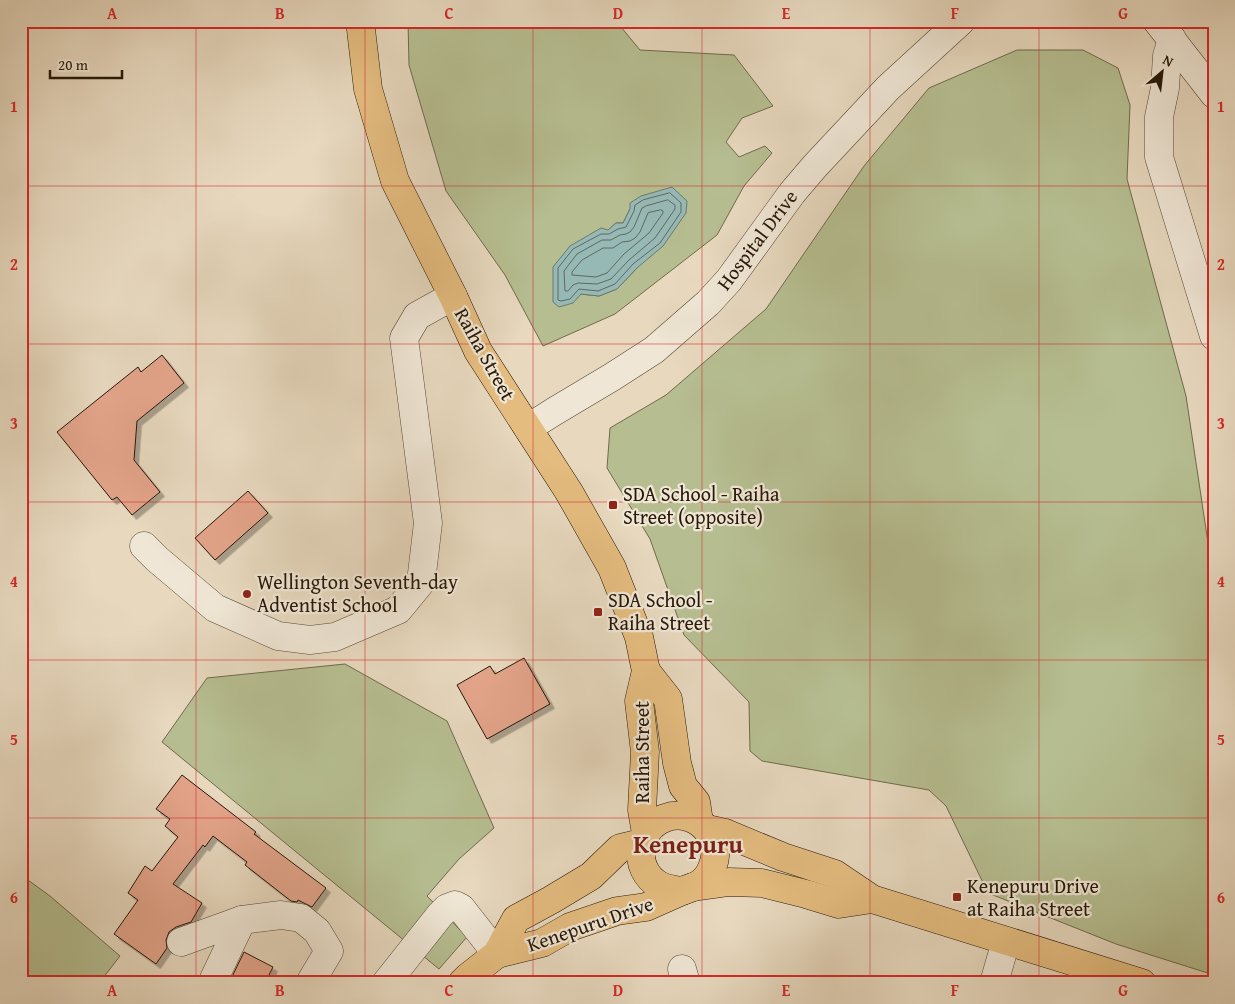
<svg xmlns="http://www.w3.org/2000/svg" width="1235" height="1004" font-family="'Gentium Book Plus',serif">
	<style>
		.green { fill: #b6be91; stroke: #6e6b4c; fill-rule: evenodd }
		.water { fill: #97b9b6; stroke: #6a7970 }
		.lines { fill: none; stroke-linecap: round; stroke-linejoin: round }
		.shore { stroke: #5f685f; stroke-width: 1 }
		.building { fill: #e3a48a; stroke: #271808; filter: url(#shadow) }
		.minor-casing { stroke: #574836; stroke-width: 29 }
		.major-casing { stroke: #271808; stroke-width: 29 }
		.minor { stroke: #efe6d5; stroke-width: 28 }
		.major { stroke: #e4bc7f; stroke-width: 28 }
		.grid { fill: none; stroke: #d62828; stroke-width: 1; stroke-opacity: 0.55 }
		.poi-dot { fill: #8f2418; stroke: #efe6d5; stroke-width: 2 }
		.labels { text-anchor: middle; stroke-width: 4.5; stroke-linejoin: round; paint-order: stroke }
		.street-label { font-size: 20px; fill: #271808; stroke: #efe6d5 }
		.poi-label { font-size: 20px; fill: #271808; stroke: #efe6d5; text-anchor: start }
		.district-label { font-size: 25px; font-weight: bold; fill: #7a1f14; stroke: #efe6d5 }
		.neatline { fill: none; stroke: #d62828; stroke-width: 2 }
		.grid-label { font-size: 16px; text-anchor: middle; font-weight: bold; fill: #d62828 }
	</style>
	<defs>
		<filter id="shadow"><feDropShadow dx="4.5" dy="4.5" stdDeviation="0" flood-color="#0004"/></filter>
	</defs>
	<rect width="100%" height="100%" fill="#e7d8be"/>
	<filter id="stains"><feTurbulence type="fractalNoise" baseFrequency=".004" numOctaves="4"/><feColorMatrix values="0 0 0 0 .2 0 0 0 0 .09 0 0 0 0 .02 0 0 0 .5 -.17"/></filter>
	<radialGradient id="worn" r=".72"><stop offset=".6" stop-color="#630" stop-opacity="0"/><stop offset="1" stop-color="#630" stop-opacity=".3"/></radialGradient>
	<!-- green -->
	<g class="green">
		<path d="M 408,21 L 616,21 L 640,50 L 734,55 L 773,106 L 742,118 L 726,142 L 739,157 L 765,146 L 772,153 L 744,186 L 717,235 L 615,314 L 543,346 L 505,275 L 446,191 L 409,65 ZM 630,209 L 637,268 L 617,289 L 599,296 L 580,294 L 608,230 L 616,223 L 623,223 Z"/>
		<polygon points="1017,50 1083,50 1118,68 1130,105 1127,179 1186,396 1210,556 1214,563 1214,975 1116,944 988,893 946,806 929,790 762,761 750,751 749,702 684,635 650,539 607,468 610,428 666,395 766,309 864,166 929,88"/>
		<polygon points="345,664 447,721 494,828 459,859 427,896 467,937 439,969 162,742 207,678"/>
		<polygon points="21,875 50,896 120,956 99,983 21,983"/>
	</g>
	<!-- water -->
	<polygon class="water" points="672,187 687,201 686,213 663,246 637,268 617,289 599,296 581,294 573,303 559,307 553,302 553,267 570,246 601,228 608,230 616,223 623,223 630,209 630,203 641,196"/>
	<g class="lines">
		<!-- shore -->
		<g class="shore">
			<polygon points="670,193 681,203 681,212 660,243 633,264 615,284 598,291 579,289 570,299 561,301 558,300 558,268 573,249 601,234 609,234 618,229 626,227 634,211 635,205 643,200"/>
			<polygon points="668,200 675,205 675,209 655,238 629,260 611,279 597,284 578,283 573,285 568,291 565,291 564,271 577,254 602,240 611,240 620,235 626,234 630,232 634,227 642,208 646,206"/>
			<polygon points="661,210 663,211 663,213 649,233 624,254 607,273 596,277 572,275 572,272 582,260 603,248 613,248 622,242 630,241 635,238 640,232 648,213"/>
		</g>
	</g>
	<!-- building -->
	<g class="building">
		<polygon points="162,355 184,383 137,421 134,460 160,492 132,515 117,497 112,500 57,432 138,367 141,372"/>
		<polygon points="248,491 268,513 215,560 195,538"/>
		<polygon points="524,658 550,704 487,739 457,685 490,666 495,674"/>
		<polygon points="182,775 256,832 254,834 326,888 312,907 298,900 297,902 291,901 245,865 247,862 213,836 205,847 203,845 173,884 202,903 191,922 176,927 169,932 166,940 167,948 156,964 114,934 138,900 128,893 145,866 152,871 178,837 165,826 170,819 156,809"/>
		<polygon points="244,952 273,967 265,983 229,983"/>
	</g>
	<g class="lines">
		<!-- minor casing -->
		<g class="minor-casing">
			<g id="minor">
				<polyline points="1157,21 1214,94"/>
				<polyline points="1172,39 1167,56 1165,88 1159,117 1159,157 1214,336"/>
				<polyline points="528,428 555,411 612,377 654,350 708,303 729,280 792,193 815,166 888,88 961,21"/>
				<polyline points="144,546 157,559 215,608 278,636 310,640 335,637 398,610 421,582 428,523 404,338 417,316 453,296"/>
				<polyline points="181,942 242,920 281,915 301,918 317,931 329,951 310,983"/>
				<polyline points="682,969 686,983"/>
				<polyline points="212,983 242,920"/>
				<polyline points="386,983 440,915 447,908 455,905 461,908 497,954"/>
				<polyline points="994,983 1006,941"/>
			</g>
		</g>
		<!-- major casing -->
		<g class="major-casing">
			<g id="major">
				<polyline points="360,21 368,89 395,181 453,296 478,351 569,492 612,568 639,637 646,671 639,701 645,752 642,810 646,833"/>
				<polyline points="646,671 668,699 677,763 683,786 696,802 699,822"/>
				<polyline points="707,829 725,833 783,857 835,874 872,899 1142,983"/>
				<path d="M 682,891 C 674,890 666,889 659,885 C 632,870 636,828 665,818 C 694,807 724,836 713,865 C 711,871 708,877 703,881 C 700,884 696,886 693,887"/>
				<polyline points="497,954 542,943 570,927 617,911 646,907 682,891 693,887 729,882 762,883 806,894 839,904 872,899"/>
				<polyline points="462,983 468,977 497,954 516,919 551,900 591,876 620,848 641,843"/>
			</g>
		</g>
		<!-- minor -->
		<use href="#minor" class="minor"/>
		<!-- major -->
		<use href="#major" class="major"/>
	</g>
	<!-- grid -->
	<path class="grid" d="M 196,21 L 196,983M 365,21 L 365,983M 533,21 L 533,983M 702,21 L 702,983M 870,21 L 870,983M 1039,21 L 1039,983M 21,186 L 1214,186M 21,344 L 1214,344M 21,502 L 1214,502M 21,660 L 1214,660M 21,818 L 1214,818"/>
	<!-- markers -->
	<g class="poi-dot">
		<rect x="608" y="500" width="10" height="10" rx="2.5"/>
		<circle cx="247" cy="594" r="5"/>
		<rect x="593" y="607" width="10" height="10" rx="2.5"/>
		<rect x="952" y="892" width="10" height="10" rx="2.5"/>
	</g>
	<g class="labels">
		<!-- street labels -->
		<g class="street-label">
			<text transform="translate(757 240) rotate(-53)" y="7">Hospital Drive</text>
			<text transform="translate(485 354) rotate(61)" y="7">Raiha Street</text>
			<text transform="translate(642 752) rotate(-90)" y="7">Raiha Street</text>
			<text transform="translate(590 924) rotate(-19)" y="7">Kenepuru Drive</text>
		</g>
		<!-- poi labels -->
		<g class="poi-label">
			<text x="623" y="501">SDA School - Raiha<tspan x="623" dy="23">Street (opposite)</tspan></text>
			<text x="257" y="589">Wellington Seventh-day<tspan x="257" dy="23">Adventist School</tspan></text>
			<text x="608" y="607">SDA School -<tspan x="608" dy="23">Raiha Street</tspan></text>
			<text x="967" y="893">Kenepuru Drive<tspan x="967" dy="23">at Raiha Street</tspan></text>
		</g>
		<!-- district labels -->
		<g class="district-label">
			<text x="688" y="853">Kenepuru</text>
		</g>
	</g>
	<!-- margin -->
	<rect width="1235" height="1004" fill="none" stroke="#e7d8be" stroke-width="55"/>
	<!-- north arrow -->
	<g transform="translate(1162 72) rotate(28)" stroke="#efe6d5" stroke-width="4" paint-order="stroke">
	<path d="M0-4L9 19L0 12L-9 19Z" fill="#271808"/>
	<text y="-8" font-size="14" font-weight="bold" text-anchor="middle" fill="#271808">N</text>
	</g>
	<!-- scale -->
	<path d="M50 70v8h72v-8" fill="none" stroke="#271808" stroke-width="2.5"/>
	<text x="58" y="70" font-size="15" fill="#271808" stroke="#efe6d5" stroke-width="4" paint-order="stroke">20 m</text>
	<rect x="28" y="28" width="1180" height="948" class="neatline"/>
	<g class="grid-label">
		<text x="112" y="19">A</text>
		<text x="280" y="19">B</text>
		<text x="449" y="19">C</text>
		<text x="618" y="19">D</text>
		<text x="786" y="19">E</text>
		<text x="955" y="19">F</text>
		<text x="1123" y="19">G</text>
		<text x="14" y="112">1</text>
		<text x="1221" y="112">1</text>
		<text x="14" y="270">2</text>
		<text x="1221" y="270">2</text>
		<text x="14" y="429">3</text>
		<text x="1221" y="429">3</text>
		<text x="14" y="587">4</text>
		<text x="1221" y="587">4</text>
		<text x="14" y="745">5</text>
		<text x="1221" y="745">5</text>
		<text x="14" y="903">6</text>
		<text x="1221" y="903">6</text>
		<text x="112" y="996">A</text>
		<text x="280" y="996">B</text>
		<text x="449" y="996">C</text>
		<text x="618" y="996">D</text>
		<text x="786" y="996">E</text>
		<text x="955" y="996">F</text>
		<text x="1123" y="996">G</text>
	</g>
	<rect width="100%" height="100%" filter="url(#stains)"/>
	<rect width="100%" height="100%" fill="url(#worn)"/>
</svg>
